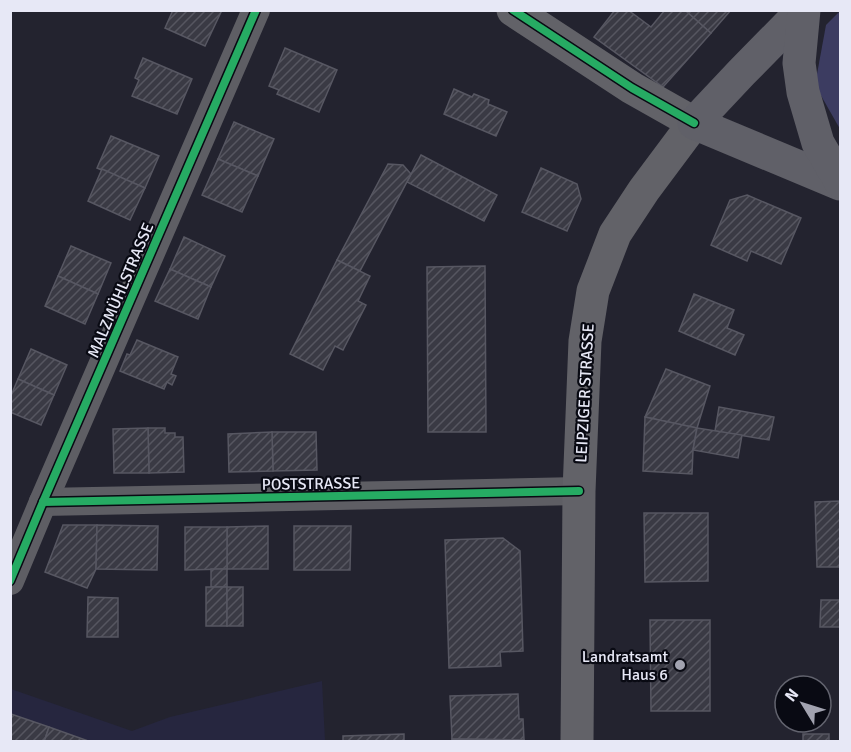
<svg xmlns="http://www.w3.org/2000/svg" width="851" height="752" font-family="Signika,sans-serif">
	<style>
		.built { fill: #26263f }
		.park { fill: #3c3c61 }
		.building { fill: url(#building-hatch); stroke: #575762; stroke-width: 1.5 }
		.lines { fill: none; stroke-linecap: round; stroke-linejoin: round }
		.street { stroke: #5e5e64; stroke-width: 28 }
		.secondary { stroke: #626268; stroke-width: 33 }
		.primary { stroke: #606068; stroke-width: 33 }
		.cycleway-casing { stroke: #090a13; stroke-width: 11 }
		.cycleway { stroke: #26ab63; stroke-width: 8 }
		.poi-dot { fill: #a2a3b0; stroke: #090a13; stroke-width: 2 }
		.labels { text-anchor: middle; stroke-width: 4.5; stroke-linejoin: round; paint-order: stroke }
		.street-label { font-size: 16px; fill: #e7e8f6; stroke: #090a13 }
		.poi-label { font-size: 16px; fill: #e7e8f6; stroke: #090a13; text-anchor: end }
	</style>
	<defs>
		<pattern id="building-hatch" width="6" height="6" patternUnits="userSpaceOnUse" patternTransform="scale(1.5)"><rect width="6" height="6" fill="#3a3a44"/><path d="M-1 1l2-2M0 6l6-6M5 7l2-2" fill="none" stroke="#565660"/></pattern>
	</defs>
	<rect width="100%" height="100%" fill="#23232f"/>
	<!-- built -->
	<polygon class="built" points="322,681 325,741 11,742 11,689 132,731 170,717"/>
	<!-- park -->
	<polygon class="park" points="840,11 840,129 815,85 826,25"/>
	<!-- building -->
	<g class="building">
		<polygon points="173,10 222,10 205,46 165,28"/>
		<polygon points="615,10 628,10 651,27 665,10 685,10 711,33 663,87 594,37"/>
		<polygon points="685,10 731,10 711,33"/>
		<polygon points="285,48 337,70 319,112 277,94 279,90 269,86"/>
		<polygon points="143,58 192,79 177,114 132,96 139,80 135,78"/>
		<polygon points="454,89 472,97 474,94 489,100 488,104 507,112 496,136 444,114"/>
		<polygon points="234,122 274,139 258,176 218,159"/>
		<polygon points="111,136 159,156 145,188 97,168"/>
		<polygon points="421,155 497,195 484,221 407,182"/>
		<polygon points="218,159 258,176 242,212 202,195"/>
		<polygon points="388,164 403,165 411,174 360,271 337,260"/>
		<polygon points="541,168 577,184 581,199 567,231 522,212"/>
		<polygon points="102,169 145,188 130,220 88,201"/>
		<polygon points="747,195 801,218 781,264 751,251 747,261 711,245 730,200"/>
		<polygon points="184,237 225,256 211,287 170,269"/>
		<polygon points="71,246 111,263 98,294 58,276"/>
		<polygon points="337,260 370,276 358,301 366,305 343,350 335,346 323,370 290,354"/>
		<polygon points="485,266 486,432 428,432 427,267"/>
		<polygon points="170,269 211,287 198,319 155,301"/>
		<polygon points="58,276 98,294 85,324 45,306"/>
		<polygon points="694,294 734,310 727,328 744,335 735,355 679,331"/>
		<polygon points="137,340 178,357 171,374 176,376 172,385 167,382 164,389 120,371 127,354 130,355"/>
		<polygon points="31,349 67,365 54,395 18,379"/>
		<polygon points="666,369 710,386 697,428 645,417"/>
		<polygon points="18,379 54,395 41,425 10,412 10,398"/>
		<polygon points="719,407 774,417 769,440 715,431"/>
		<polygon points="645,417 697,428 693,450 692,474 643,471"/>
		<polygon points="148,428 165,428 165,433 175,433 175,437 183,437 184,472 149,473"/>
		<polygon points="148,428 149,473 114,473 113,429"/>
		<polygon points="697,428 742,435 738,458 693,450"/>
		<polygon points="272,432 316,432 317,470 273,471"/>
		<polygon points="272,432 273,471 229,472 228,434"/>
		<polygon points="840,501 840,567 817,567 815,502"/>
		<polygon points="644,513 708,513 708,581 645,582"/>
		<polygon points="63,525 97,525 96,569 87,588 45,572"/>
		<polygon points="97,525 158,526 157,570 96,569"/>
		<polygon points="268,526 268,569 227,569 227,527"/>
		<polygon points="294,526 351,526 350,570 294,570"/>
		<polygon points="185,527 227,527 227,569 185,570"/>
		<polygon points="503,538 520,551 523,651 500,652 501,666 449,668 445,540"/>
		<rect x="211" y="569" width="16" height="18"/>
		<rect x="206" y="587" width="21" height="39"/>
		<rect x="227" y="587" width="16" height="39"/>
		<polygon points="88,597 118,598 118,637 87,637"/>
		<polygon points="821,600 840,600 840,627 820,627"/>
		<polygon points="650,620 710,620 710,711 651,711"/>
		<polygon points="518,694 519,719 523,719 524,740 452,739 450,696"/>
		<polygon points="11,714 49,727 44,742 10,742"/>
		<polygon points="49,727 91,742 44,742"/>
		<polygon points="404,734 404,742 343,742 343,736"/>
		<rect x="803" y="734" width="26" height="8"/>
		<polygon points="452,739 524,740 524,742 452,742"/>
	</g>
	<g class="lines">
		<!-- street -->
		<g class="street">
			<polyline points="43,502 579,491"/>
			<polyline points="10,581 43,502 256,10"/>
		</g>
		<!-- secondary -->
		<polyline class="secondary" points="513,10 632,88 694,123 644,190 615,234 593,291 585,341 579,491 577,742"/>
		<!-- primary -->
		<g class="primary">
			<polyline points="803,10 742,72 694,123 840,184"/>
			<polyline points="804,10 799,63 803,92 818,143 840,181"/>
		</g>
		<!-- cycleway casing -->
		<g class="cycleway-casing">
			<g id="cycleway">
				<polyline points="513,10 632,88 694,123"/>
				<polyline points="43,502 579,491"/>
				<polyline points="10,581 43,502 256,10"/>
			</g>
		</g>
		<!-- cycleway -->
		<use href="#cycleway" class="cycleway"/>
	</g>
	<!-- markers -->
	<circle class="poi-dot" cx="680" cy="665" r="6"/>
	<g class="labels">
		<!-- street labels -->
		<g class="street-label">
			<text transform="translate(120 290) rotate(-67)" y="6">MALZMÜHLSTRASSE</text>
			<text transform="translate(584 393) rotate(-87)" y="6">LEIPZIGER STRASSE</text>
			<text transform="translate(311 483) rotate(-1)" y="6">POSTSTRASSE</text>
		</g>
		<!-- poi labels -->
		<g class="poi-label">
			<text x="668" y="662">Landratsamt<tspan x="668" dy="18">Haus 6</tspan></text>
		</g>
	</g>
	<!-- border -->
	<rect width="851" height="752" fill="none" stroke="#e7e8f6" stroke-width="24"/>
	<!-- north arrow -->
	<g transform="translate(803 704) rotate(308)"><circle r="28" fill="#090a13" stroke="#62636e" stroke-width="1.5"/>
	<path d="M0-4.5L10 22L0 15L-10 22Z" fill="#a2a3b0"/>
	<text y="-9" font-size="16" font-weight="bold" text-anchor="middle" fill="#e7e8f6">N</text>
	</g>
</svg>
